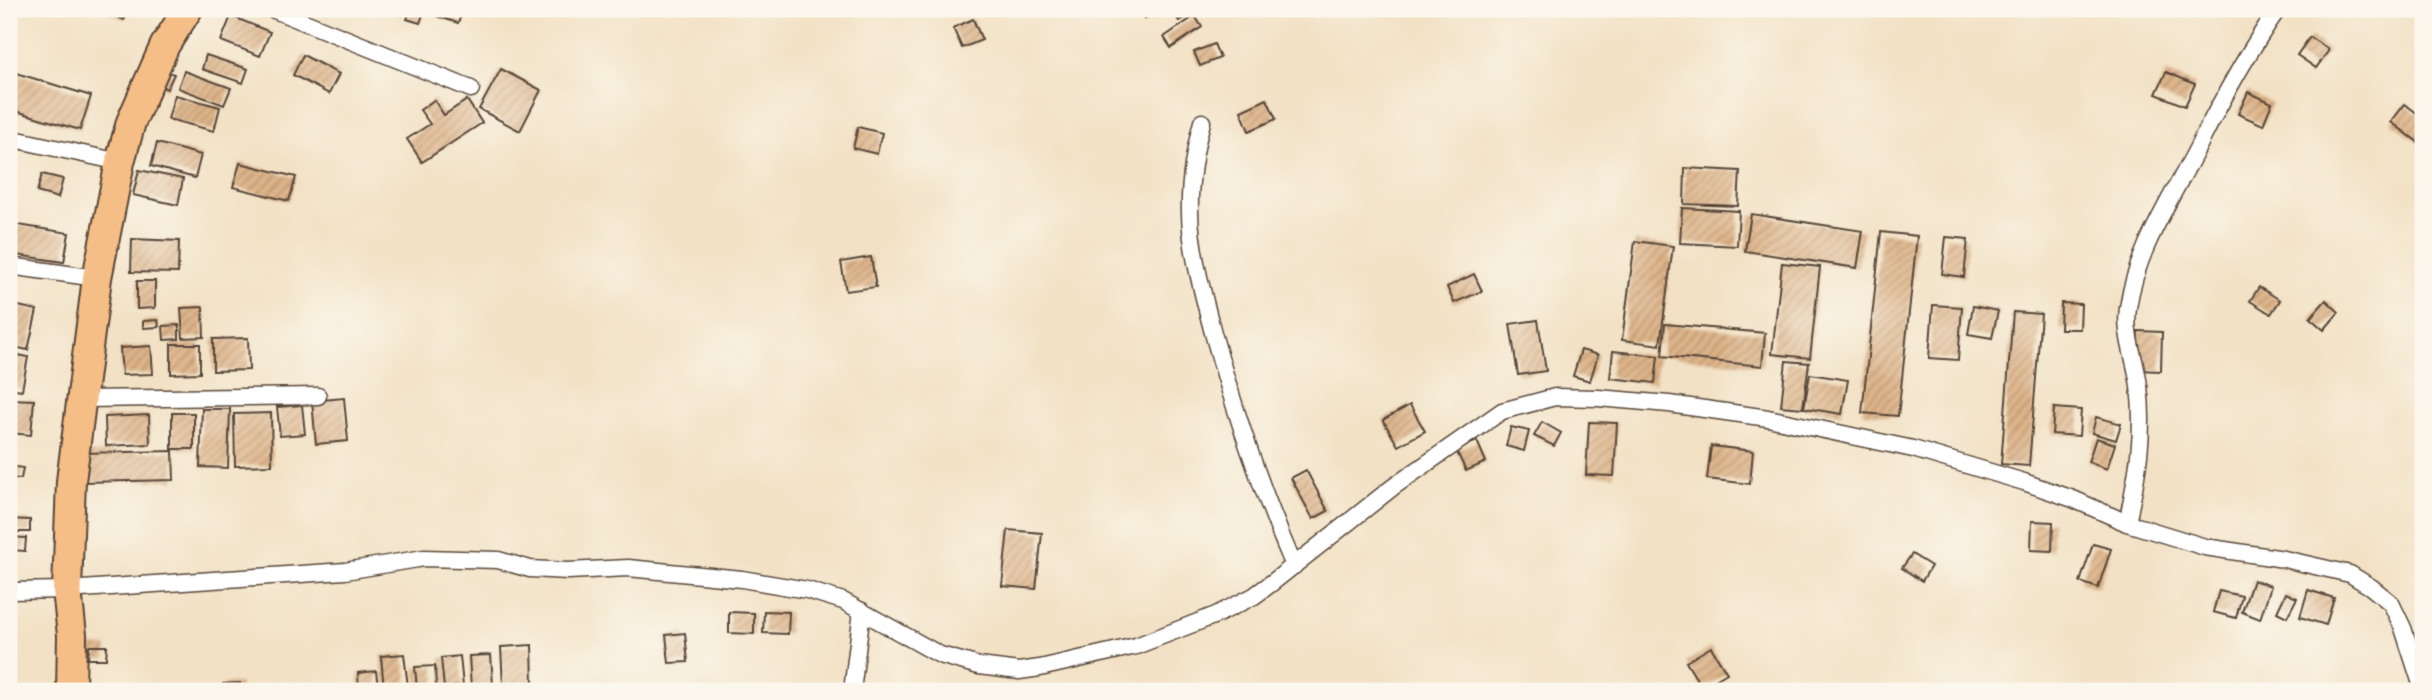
<svg xmlns="http://www.w3.org/2000/svg" width="2432" height="700" font-family="'Sorts Mill Goudy',serif">
	<style>
		.building { fill: url(#building-hatch) }
		.lines { fill: none; stroke-linecap: round; stroke-linejoin: round }
		.minor-casing { stroke: #564537; stroke-width: 19 }
		.trunk-casing { stroke: #564537; stroke-width: 32 }
		.minor { stroke: #fff; stroke-width: 16 }
		.trunk { stroke: #f6be87; stroke-width: 28 }
	</style>
	<defs>
		<pattern id="building-hatch" width="6" height="6" patternUnits="userSpaceOnUse" patternTransform="scale(1.75)"><rect width="6" height="6" fill="#deb489"/><path d="M-1 1l2-2M0 6l6-6M5 7l2-2" fill="none" stroke="#b5936f"/></pattern>
	</defs>
	<rect width="100%" height="100%" fill="#fbf7ec"/>
	<filter id="ink" filterUnits="userSpaceOnUse"><feTurbulence type="fractalNoise" baseFrequency=".0143" numOctaves="2"/><feDisplacementMap in="SourceGraphic" scale="14" xChannelSelector="R" yChannelSelector="G"/><feConvolveMatrix kernelMatrix="1 2 1 2 8 2 1 2 1" color-interpolation-filters="sRGB"/></filter>
	<filter id="wash" filterUnits="userSpaceOnUse"><feTurbulence type="fractalNoise" baseFrequency=".00686" numOctaves="4" result="noise"/><feDisplacementMap in="SourceGraphic" scale="28" xChannelSelector="R" yChannelSelector="G"/><feGaussianBlur stdDeviation="1.57" result="paint"/><feColorMatrix in="noise" values="0 0 0 0 0 0 0 0 0 0 0 0 0 0 0 0 0 1.4 0 .05"/><feComposite in="paint" operator="in"/></filter>
	<g filter="url(#wash)">
		<rect width="100%" height="100%" fill="#f2e1c4"/>
		<g id="blocks">
			<!-- building -->
			<g class="building">
				<polygon points="101,9 130,9 124,20"/>
				<polygon points="384,9 404,9 402,15"/>
				<polygon points="411,9 425,9 420,23 407,19"/>
				<polygon points="439,9 463,10 458,23 436,16"/>
				<polygon points="1138,9 1157,9 1145,18"/>
				<polygon points="1171,9 1197,9 1179,21"/>
				<polygon points="231,16 270,32 260,56 221,41"/>
				<polygon points="1195,16 1202,27 1171,48 1164,37"/>
				<polygon points="973,19 982,40 962,48 953,28"/>
				<polygon points="2310,37 2329,50 2316,68 2297,55"/>
				<polygon points="1214,44 1220,58 1200,66 1194,52"/>
				<polygon points="206,55 248,69 243,83 202,69"/>
				<polygon points="303,55 339,74 329,94 293,75"/>
				<polygon points="160,69 174,74 167,89 154,83"/>
				<polygon points="501,69 541,90 520,131 479,109"/>
				<polygon points="184,71 231,88 224,105 178,88"/>
				<polygon points="2166,72 2195,84 2185,106 2156,94"/>
				<polygon points="16,73 91,96 80,130 9,109 9,98"/>
				<polygon points="2248,92 2272,103 2263,125 2238,114"/>
				<polygon points="175,95 220,107 214,131 168,119"/>
				<polygon points="1267,99 1276,119 1249,131 1241,111"/>
				<polygon points="434,100 444,115 467,100 482,123 422,162 407,139 430,124 420,110"/>
				<polygon points="2405,104 2423,118 2423,135 2418,142 2391,122"/>
				<polygon points="858,127 882,133 877,154 853,148"/>
				<polygon points="157,143 201,155 195,178 151,166"/>
				<polygon points="240,163 296,177 289,201 233,187"/>
				<polygon points="1685,168 1740,171 1738,206 1684,204"/>
				<polygon points="139,170 183,179 178,205 133,195"/>
				<polygon points="42,174 63,179 58,198 37,192"/>
				<polygon points="1682,208 1739,211 1737,246 1680,243"/>
				<polygon points="1751,214 1863,231 1857,268 1745,251"/>
				<polygon points="12,224 69,233 64,262 9,254"/>
				<polygon points="1881,232 1917,236 1898,416 1862,413"/>
				<polygon points="1946,237 1968,239 1964,277 1942,274"/>
				<polygon points="132,239 179,241 178,273 131,272"/>
				<polygon points="1635,241 1673,246 1660,345 1622,340"/>
				<polygon points="871,257 876,287 846,291 841,262"/>
				<polygon points="1782,263 1820,267 1810,358 1772,354"/>
				<polygon points="1474,274 1482,291 1454,303 1447,287"/>
				<polygon points="137,281 155,281 155,308 137,309"/>
				<polygon points="2259,287 2280,300 2271,314 2250,301"/>
				<polygon points="2326,300 2339,312 2324,330 2310,318"/>
				<polygon points="2061,303 2081,304 2080,329 2060,329"/>
				<polygon points="9,304 37,310 28,350 9,346"/>
				<polygon points="1933,305 1962,307 1958,360 1929,358"/>
				<polygon points="1973,306 1998,311 1992,338 1968,334"/>
				<polygon points="203,307 204,337 183,338 181,308"/>
				<polygon points="2013,312 2041,314 2029,466 2001,464"/>
				<polygon points="158,320 159,327 143,328 143,321"/>
				<polygon points="1538,320 1546,371 1518,375 1510,324"/>
				<polygon points="1665,324 1765,333 1762,366 1662,356"/>
				<polygon points="179,325 179,339 164,340 163,326"/>
				<polygon points="2138,331 2162,332 2161,371 2136,370"/>
				<polygon points="248,338 249,370 213,371 213,339"/>
				<polygon points="171,344 200,344 200,373 171,374"/>
				<polygon points="151,346 153,374 122,375 120,348"/>
				<polygon points="1581,350 1598,355 1590,381 1573,376"/>
				<polygon points="1613,351 1658,356 1655,383 1610,378"/>
				<polygon points="9,353 28,357 22,390 9,388"/>
				<polygon points="1786,361 1809,363 1803,408 1781,406"/>
				<polygon points="1810,374 1848,380 1842,414 1804,408"/>
				<polygon points="344,398 348,441 316,444 312,401"/>
				<polygon points="9,399 34,400 31,435 9,433"/>
				<polygon points="302,405 305,434 280,436 277,407"/>
				<polygon points="1410,405 1425,431 1398,446 1383,420"/>
				<polygon points="2054,408 2081,410 2079,436 2052,434"/>
				<polygon points="202,409 230,409 228,468 200,467"/>
				<rect x="172" y="413" width="22" height="36"/>
				<polygon points="271,413 272,465 235,466 234,414"/>
				<polygon points="149,415 150,444 106,446 105,417"/>
				<polygon points="2096,417 2121,424 2116,440 2092,433"/>
				<polygon points="1542,422 1561,433 1554,446 1534,436"/>
				<polygon points="1589,422 1617,423 1614,476 1586,475"/>
				<polygon points="1511,427 1529,431 1524,451 1506,446"/>
				<polygon points="2096,438 2115,444 2107,469 2088,462"/>
				<polygon points="1477,441 1486,462 1466,471 1456,450"/>
				<polygon points="1711,446 1753,451 1750,484 1707,479"/>
				<polygon points="173,451 174,480 82,482 81,453"/>
				<polygon points="9,466 23,468 21,479 9,478"/>
				<polygon points="1306,470 1328,511 1313,519 1291,478"/>
				<polygon points="9,519 30,520 30,532 9,532"/>
				<polygon points="2032,521 2053,522 2052,551 2031,550"/>
				<polygon points="1008,530 1042,533 1036,589 1002,586"/>
				<polygon points="9,537 26,538 25,551 9,550"/>
				<polygon points="2093,544 2111,549 2098,588 2080,582"/>
				<polygon points="1912,554 1931,566 1922,581 1902,568"/>
				<polygon points="2253,580 2271,586 2260,619 2242,612"/>
				<polygon points="2308,590 2334,598 2326,625 2300,617"/>
				<polygon points="2219,591 2242,596 2236,618 2213,612"/>
				<polygon points="2286,593 2297,598 2287,617 2277,612"/>
				<polygon points="764,611 789,612 788,634 763,633"/>
				<polygon points="729,612 754,613 754,634 729,633"/>
				<polygon points="685,633 688,662 669,663 666,635"/>
				<polygon points="532,645 533,685 503,686 501,647"/>
				<polygon points="89,646 107,646 106,659 88,659"/>
				<polygon points="1711,647 1727,673 1702,688 1686,662"/>
				<polygon points="404,654 408,687 384,690 381,656"/>
				<polygon points="491,655 493,686 471,688 469,656"/>
				<polygon points="460,656 463,686 444,688 441,658"/>
				<polygon points="435,666 436,688 417,689 415,667"/>
				<polygon points="376,671 378,688 359,690 358,673"/>
				<polygon points="240,683 240,691 224,691 223,684"/>
				<polygon points="630,687 631,691 613,691 613,690"/>
			</g>
		</g>
	</g>
	<g filter="url(#ink)">
		<use href="#blocks" fill-opacity="0" stroke="#564537" stroke-width="2"/>
		<g class="lines">
			<!-- minor casing -->
			<g class="minor-casing">
				<g id="minor">
					<polyline points="272,9 471,89"/>
					<path d="M 1202,122 C 1194,152 1189,181 1190,212 C 1190,248 1204,298 1213,333 C 1235,412 1261,490 1294,566"/>
					<polyline points="9,138 120,162"/>
					<polyline points="9,266 97,278"/>
					<polyline points="83,399 318,396"/>
					<path d="M 2127,523 C 2137,477 2145,434 2139,386 C 2136,360 2124,335 2128,308 C 2136,250 2172,198 2198,147 C 2222,99 2247,53 2278,9"/>
					<polyline points="9,591 67,590 345,571 424,558 498,560 530,569 568,571 628,568 742,579 807,590 843,601 940,655 979,666 1019,671 1040,668 1136,646 1216,615 1254,596 1273,582 1393,487 1502,411 1555,397 1598,398 1669,404 1768,418 1913,449 2024,482 2073,499 2127,523 2205,547 2284,559 2350,574 2371,587 2391,603 2403,628 2423,690"/>
					<polyline points="852,691 862,611"/>
				</g>
			</g>
			<!-- trunk casing -->
			<g class="trunk-casing">
				<polyline id="trunk" points="71,691 72,635 67,590 71,481 97,278 120,162 131,122 165,45 188,9"/>
			</g>
			<!-- minor -->
			<use href="#minor" class="minor"/>
			<!-- trunk -->
			<use href="#trunk" class="trunk"/>
		</g>
	</g>
	<!-- margin -->
	<rect width="2432" height="700" fill="none" stroke="#fbf7ec" stroke-width="35"/>
</svg>
